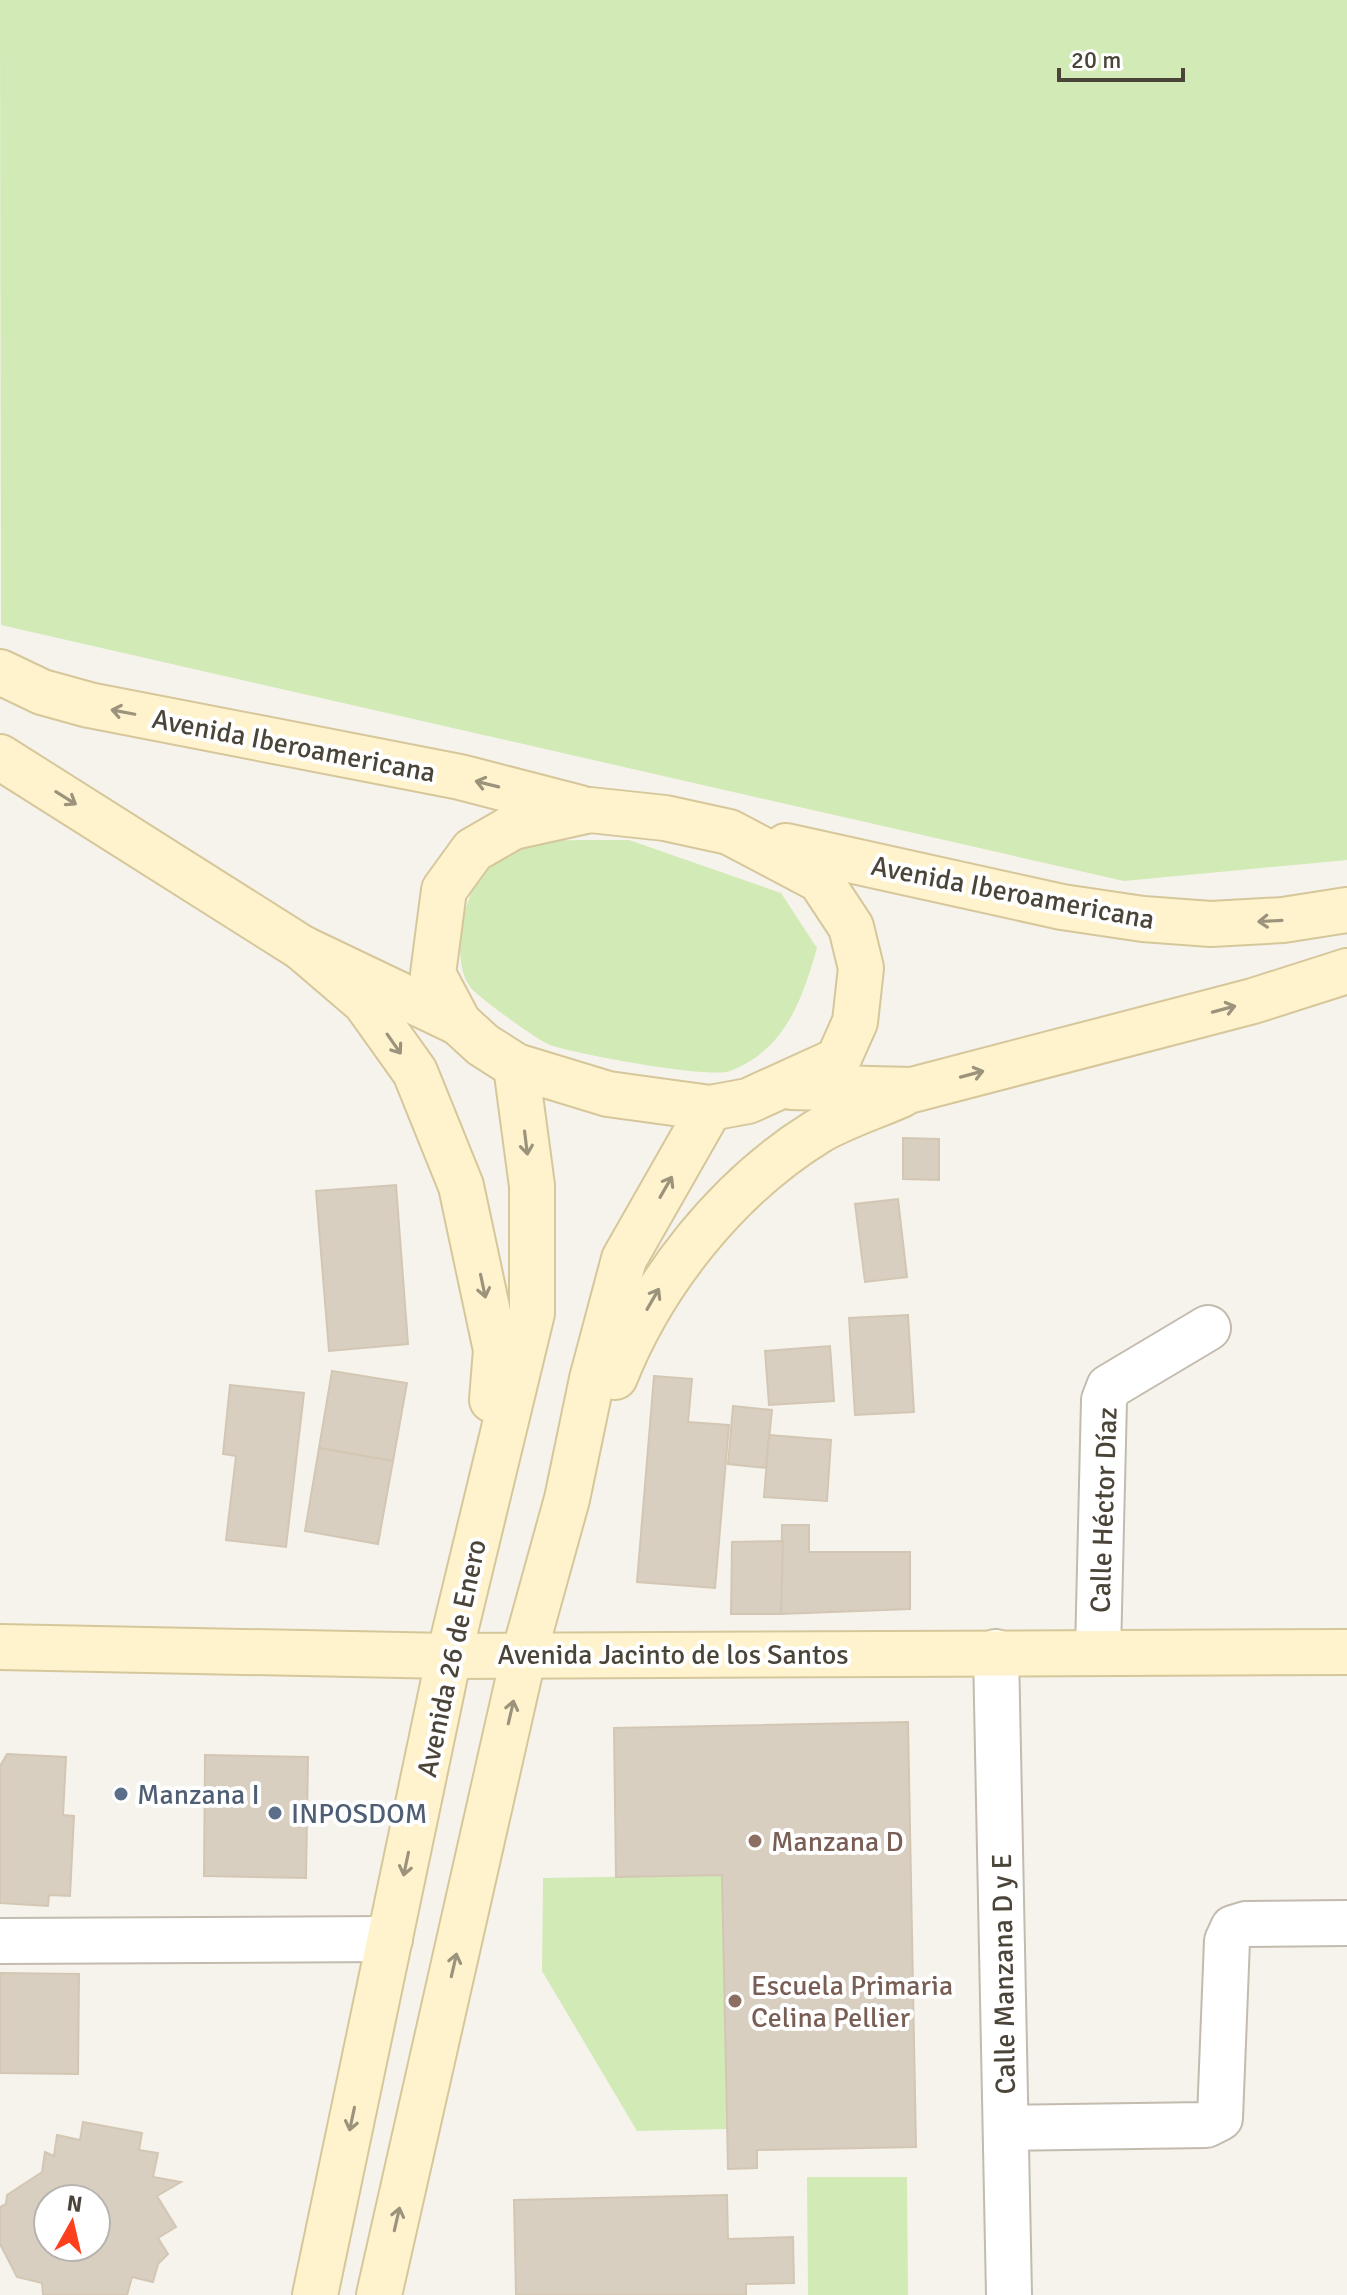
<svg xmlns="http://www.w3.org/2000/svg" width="1347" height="2295" font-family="Signika,sans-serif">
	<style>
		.green { fill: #d2eab5 }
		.building { fill: #d8cfc1; stroke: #d3c7b4; stroke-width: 2; fill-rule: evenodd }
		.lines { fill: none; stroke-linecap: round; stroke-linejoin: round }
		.street-casing { stroke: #c2bbae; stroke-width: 48 }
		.secondary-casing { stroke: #d6c79b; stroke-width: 48 }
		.street { stroke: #fff; stroke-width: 44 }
		.secondary { stroke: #fff3cd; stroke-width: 44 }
		.oneway { stroke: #9c937c }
		.service-dot { fill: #5c6f8a; stroke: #fff; stroke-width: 3 }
		.education-dot { fill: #8d6e63; stroke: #fff; stroke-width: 3 }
		.labels { text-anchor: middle; stroke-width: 8; stroke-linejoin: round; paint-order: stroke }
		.street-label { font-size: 28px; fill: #4b4439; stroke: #fff }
		.service-label { font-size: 28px; fill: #4e5e75; stroke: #fff; text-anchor: start }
		.education-label { font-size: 28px; fill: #785e54; stroke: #fff; text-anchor: start }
	</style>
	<rect width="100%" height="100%" fill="#f6f3ec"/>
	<!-- green -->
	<g class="green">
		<polygon points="0,0 1347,0 1347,860 1124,881 1,625"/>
		<path d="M 579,840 L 629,840 L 781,893 L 817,948 C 802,1000 785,1050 730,1071 C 709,1079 576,1054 550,1045 C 539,1041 478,997 471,988 C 444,955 471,857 512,844 C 532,838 559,841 579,840 Z"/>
		<polygon points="722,1875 727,2129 637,2131 542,1971 543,1878"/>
		<polygon points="807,2177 907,2177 908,2295 808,2295"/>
	</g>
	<!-- building -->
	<g class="building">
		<polygon points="903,1138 939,1139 939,1180 903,1179"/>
		<polygon points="396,1185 408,1344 329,1351 316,1191"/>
		<polygon points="898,1199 907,1277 865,1282 855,1204"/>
		<polygon points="908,1315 914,1412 855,1415 849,1318"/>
		<polygon points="830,1346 834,1401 769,1405 765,1351"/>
		<polygon points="332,1371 407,1383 393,1461 319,1448"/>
		<polygon points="654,1376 692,1379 688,1422 729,1425 715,1588 637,1582"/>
		<polygon points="230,1385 304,1393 286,1547 226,1540 236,1456 223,1454"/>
		<polygon points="733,1406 772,1410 766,1468 728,1464"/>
		<polygon points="769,1435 831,1440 827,1501 764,1497"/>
		<polygon points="319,1448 393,1461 378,1544 305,1531"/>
		<polygon points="782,1525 809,1525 809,1552 910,1552 910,1609 781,1614"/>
		<polygon points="783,1541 781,1614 731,1614 732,1542"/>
		<polygon points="908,1722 916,2147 757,2150 757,2168 728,2169 722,1875 616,1877 614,1728"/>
		<polygon points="7,1754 66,1757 63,1815 74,1816 70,1896 49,1895 48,1906 0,1903 0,1766"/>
		<polygon points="205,1755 308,1757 306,1878 204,1876"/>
		<polygon points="0,1973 79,1974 78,2074 0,2073"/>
		<path d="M 83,2122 L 142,2133 L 139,2150 L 158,2153 L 153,2177 L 181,2182 L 157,2196 L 176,2227 L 158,2238 L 168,2254 L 158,2264 L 153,2282 L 132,2277 L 127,2295 L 43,2295 L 42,2283 L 17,2277 L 0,2244 L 0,2207 L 6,2204 L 7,2195 L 42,2172 L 45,2152 L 54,2156 L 57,2135 L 80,2140 ZM 48,2199 L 96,2199 L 96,2247 L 48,2247 Z"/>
		<polygon points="727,2195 728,2239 793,2237 794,2283 746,2284 746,2295 516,2295 514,2200"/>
	</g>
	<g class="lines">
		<!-- street casing -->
		<g class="street-casing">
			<g id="street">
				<polyline points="996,1652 1009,2295"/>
				<polyline points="1098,1652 1104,1400 1109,1387 1208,1328"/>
				<polyline points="0,1941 390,1939"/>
				<polyline points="1007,2128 1206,2125 1220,2118 1227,1941 1233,1928 1246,1924 1347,1923"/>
			</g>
		</g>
		<!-- secondary casing -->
		<g class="secondary-casing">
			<g id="secondary">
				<polyline points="0,672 42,692 89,705 460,777 580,808"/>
				<polyline points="0,757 302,948 459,1023"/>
				<polygon points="590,810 665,818 729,832 820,880 851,927 861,968 855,1022 838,1060 748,1101 710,1108 608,1094 516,1066 483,1045 459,1023 433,974 444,890 473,850 513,827"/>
				<polyline points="786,846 1062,907 1143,919 1211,924 1283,920 1347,910"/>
				<polyline points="302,948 365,1002 415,1072 461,1186 496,1350 492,1400"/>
				<polyline points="791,1087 912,1090 1253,1001 1347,971"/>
				<path d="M 615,1377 C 653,1281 728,1187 817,1132 C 842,1117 874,1107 901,1095"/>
				<polyline points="0,1647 449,1656 1347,1652"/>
				<polyline points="315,2295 449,1656 532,1313 532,1186 516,1066"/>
				<polyline points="379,2295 524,1654 567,1499 592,1379 624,1259 710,1108"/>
			</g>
		</g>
		<!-- street -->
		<use href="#street" class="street"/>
		<!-- secondary -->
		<use href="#secondary" class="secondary"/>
	</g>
	<!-- one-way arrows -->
	<defs><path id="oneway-shaft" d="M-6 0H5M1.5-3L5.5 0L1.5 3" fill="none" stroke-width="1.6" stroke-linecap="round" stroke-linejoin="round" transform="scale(2)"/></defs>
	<g class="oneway">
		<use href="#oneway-shaft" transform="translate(123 712) rotate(-169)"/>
		<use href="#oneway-shaft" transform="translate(487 784) rotate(-166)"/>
		<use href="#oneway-shaft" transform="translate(66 798) rotate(32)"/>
		<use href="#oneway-shaft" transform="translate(1270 921) rotate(177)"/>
		<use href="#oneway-shaft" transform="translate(1224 1009) rotate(-15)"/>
		<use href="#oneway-shaft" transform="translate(394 1044) rotate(55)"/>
		<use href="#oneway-shaft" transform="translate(972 1074) rotate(-15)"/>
		<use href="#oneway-shaft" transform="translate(526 1143) rotate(83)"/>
		<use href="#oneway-shaft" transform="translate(666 1187) rotate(-60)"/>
		<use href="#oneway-shaft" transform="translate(483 1286) rotate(78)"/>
		<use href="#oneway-shaft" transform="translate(653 1299) rotate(-60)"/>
		<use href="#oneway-shaft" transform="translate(511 1712) rotate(-77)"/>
		<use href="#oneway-shaft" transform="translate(406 1864) rotate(102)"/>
		<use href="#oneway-shaft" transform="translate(454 1965) rotate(-77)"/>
		<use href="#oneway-shaft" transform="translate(352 2119) rotate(102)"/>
		<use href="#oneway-shaft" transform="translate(397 2219) rotate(-77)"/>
	</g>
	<!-- markers -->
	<g class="service-dot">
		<circle cx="121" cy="1794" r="8"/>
		<circle cx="275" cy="1813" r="8"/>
	</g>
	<g class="education-dot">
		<circle cx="755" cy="1841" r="8"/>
		<circle cx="735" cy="2001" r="8"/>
	</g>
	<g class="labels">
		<!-- street labels -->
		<g class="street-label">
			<text transform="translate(294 745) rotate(11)" y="10">Avenida Iberoamericana</text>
			<text transform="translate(1013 892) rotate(11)" y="10">Avenida Iberoamericana</text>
			<text transform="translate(1103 1510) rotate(-88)" y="10">Calle Héctor Díaz</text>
			<text x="673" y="1664">Avenida Jacinto de los Santos</text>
			<text transform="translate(451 1658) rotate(-78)" y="10">Avenida 26 de Enero</text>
			<text transform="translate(1003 1974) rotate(-91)" y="10">Calle Manzana D y E</text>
		</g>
		<!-- service labels -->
		<g class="service-label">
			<text x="137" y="1804">Manzana I</text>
			<text x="291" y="1823">INPOSDOM</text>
		</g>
		<!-- education labels -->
		<g class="education-label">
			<text x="771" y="1851">Manzana D</text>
			<text x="751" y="1995">Escuela Primaria<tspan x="751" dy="32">Celina Pellier</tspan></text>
		</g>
	</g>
	<!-- north arrow -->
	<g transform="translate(72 2223) rotate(8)"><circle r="38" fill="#ffffff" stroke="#b7b4b0" stroke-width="2"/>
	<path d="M0-6L14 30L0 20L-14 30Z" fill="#fc3f1d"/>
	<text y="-12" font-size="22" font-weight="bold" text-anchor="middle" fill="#4b4439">N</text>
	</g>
	<!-- scale -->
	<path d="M1059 68v12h124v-12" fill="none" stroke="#4b4439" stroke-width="4"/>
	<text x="1071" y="68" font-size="24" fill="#4b4439" stroke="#ffffff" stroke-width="6" paint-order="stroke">20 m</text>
</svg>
